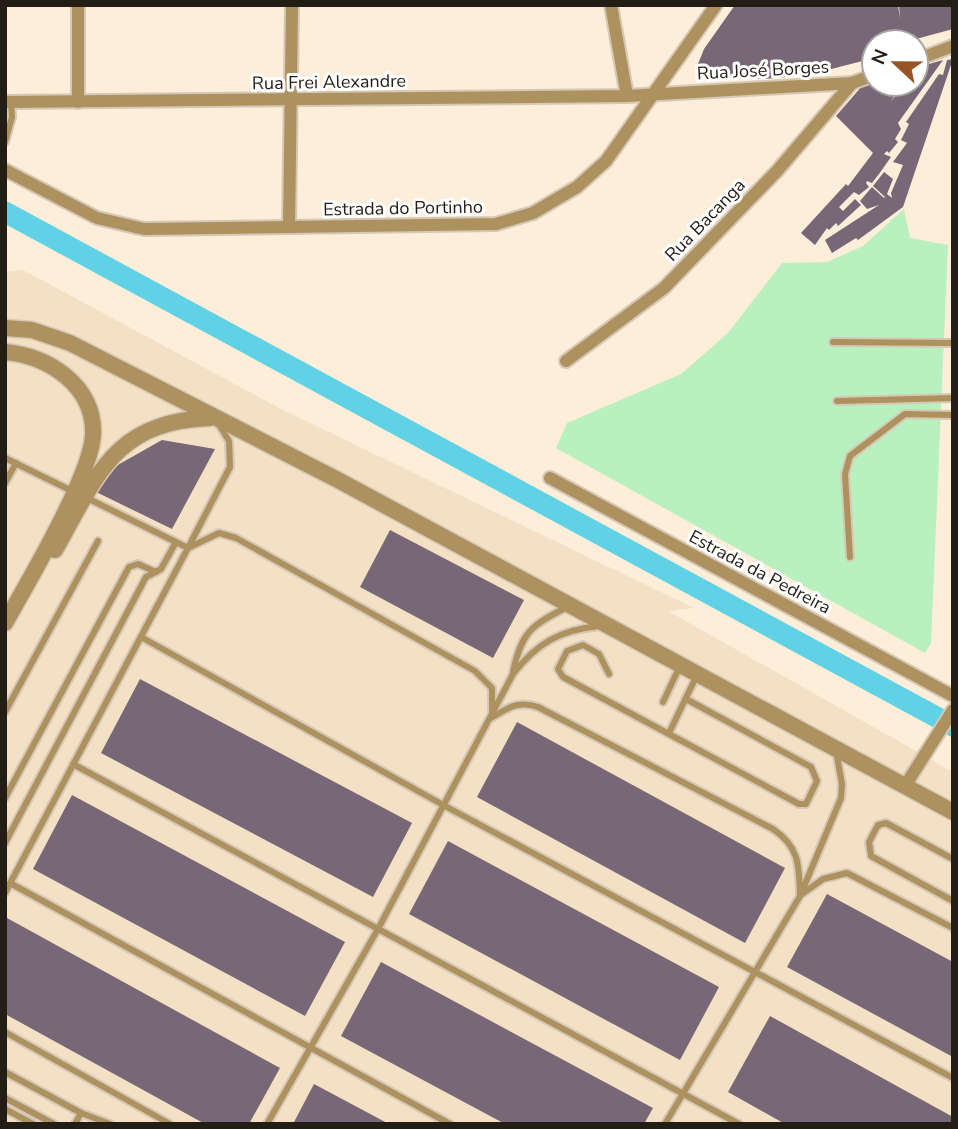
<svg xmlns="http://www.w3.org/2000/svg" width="958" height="1129" font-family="'Nunito Sans',sans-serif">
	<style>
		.built { fill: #f3e0c5 }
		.green { fill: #b9f0bf }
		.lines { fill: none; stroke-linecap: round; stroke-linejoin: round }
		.river { stroke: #61d2e5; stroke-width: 21 }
		.building { fill: #786776 }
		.service-casing { stroke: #d6c8b6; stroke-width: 10 }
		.minor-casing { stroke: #d6c8b6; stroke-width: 16 }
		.tertiary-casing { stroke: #d6c8b6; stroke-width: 19 }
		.service { stroke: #ad9260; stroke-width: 6 }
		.minor { stroke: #ad9260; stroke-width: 12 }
		.tertiary { stroke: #ad9260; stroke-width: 16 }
		.labels { text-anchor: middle; stroke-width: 6; stroke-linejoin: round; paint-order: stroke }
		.street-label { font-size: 18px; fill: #221d15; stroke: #fff }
	</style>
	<rect width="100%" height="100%" fill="#fdeed9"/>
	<!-- built -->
	<polygon class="built" points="23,270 281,409 694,608 668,611 953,772 953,1124 5,1124 5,272"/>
	<!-- green -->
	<polygon class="green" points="904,209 910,238 948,245 931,643 925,653 556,448 567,423 681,374 728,333 782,263 827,262 863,246"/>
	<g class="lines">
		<!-- river -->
		<polyline class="river" points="5,212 953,726"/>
	</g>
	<!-- building -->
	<g class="building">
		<polygon points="735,5 898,5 900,19 899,5 953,5 953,29 905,42 874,42 874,58 808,75 764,79 703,73 698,64 704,49"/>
		<polygon points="953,59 903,207 858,240 856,238 832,253 825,240 879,205 867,209 860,201 872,187 884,198 885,197 873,186 884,172 893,179 887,194 892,198 891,193 903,165 893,162 907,143 901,140 909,124 906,122 939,74 943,75 947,60"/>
		<polygon points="943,60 898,123 901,129 895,139 898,142 889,153 887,151 884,154 891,157 879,174 872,183 867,181 866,183 869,187 859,195 854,192 839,207 843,211 855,199 861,205 838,226 836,223 829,230 827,228 815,245 801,233 846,184 848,186 873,153 836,116 869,78 874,77 874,84 904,84 890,102 907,84 916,84 916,72 922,66"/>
		<polygon points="162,440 215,449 172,529 92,490 100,475"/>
		<polygon points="390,530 524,600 493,658 360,587"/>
		<polygon points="140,679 412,823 373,897 101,753"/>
		<polygon points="517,722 785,868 745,943 477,797"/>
		<polygon points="72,795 345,942 305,1016 33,869"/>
		<polygon points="448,841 719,987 680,1060 409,914"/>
		<polygon points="827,894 953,962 953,1057 787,967"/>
		<polygon points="7,918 280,1068 249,1124 205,1124 5,1014"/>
		<polygon points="381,962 653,1108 644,1124 505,1124 341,1036"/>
		<polygon points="770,1016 953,1117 953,1124 785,1124 728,1092"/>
		<polygon points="314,1084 389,1124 293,1124"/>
	</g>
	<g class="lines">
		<!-- service casing -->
		<g class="service-casing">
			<g id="service">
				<polyline points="5,142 12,117 11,102"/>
				<polyline points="833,342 953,343"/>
				<polyline points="837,401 953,398"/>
				<polyline points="5,458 72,491"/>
				<polyline points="5,483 16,463"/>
				<polyline points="189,546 230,467 229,441 218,423"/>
				<polyline points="188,548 219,533 236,538 475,671 492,688 492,710"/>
				<polyline points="850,557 845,474 850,456 905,414 953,415"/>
				<polyline points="141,637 445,806 953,1078"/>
				<path d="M 513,672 C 522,631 531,626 567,607"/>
				<polyline points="609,674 599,654 583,645 567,651 558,669 563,677 799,804 806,804 817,781 811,767 686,699"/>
				<polyline points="663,702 680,666"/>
				<polyline points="5,712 98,541"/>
				<path d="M 491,718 C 508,708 518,700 538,707 L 773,829 C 799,847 799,864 800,894"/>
				<polyline points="669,733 697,675"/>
				<polyline points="73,764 739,1124"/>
				<polyline points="5,798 129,567 138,564 156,572"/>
				<polyline points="5,843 146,577 161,569 176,542"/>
				<polyline points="953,859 886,823 878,825 869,842 871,856 953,901"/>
				<polyline points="10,883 450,1124"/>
				<polyline points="5,893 188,548 85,497"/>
				<polyline points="802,894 823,879 847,873 953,928"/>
				<polyline points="5,1032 170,1124"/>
				<polyline points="5,1072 81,1113 110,1124"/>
				<polyline points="5,1098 54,1124"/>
				<polyline points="5,1109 33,1124"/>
				<polyline points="75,1124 81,1113"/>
				<path d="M 267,1124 L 378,929 L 513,674 C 537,643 560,630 599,626"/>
				<polyline points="665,1124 800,896 841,798 842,784 836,751"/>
			</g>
		</g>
		<!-- minor casing -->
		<g class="minor-casing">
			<g id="minor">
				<polyline points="78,5 78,102"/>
				<polyline points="611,5 627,96"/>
				<polyline points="916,60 953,46"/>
				<polyline points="5,102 627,96 852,83 874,75"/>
				<polyline points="5,170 97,218 144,229 496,224 533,213 577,187 606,161 716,5"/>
				<polyline points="289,227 292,5"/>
				<polyline points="566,361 664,288 777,171 852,83"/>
				<polyline points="550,478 953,696"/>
				<polyline points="905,786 953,710"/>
			</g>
		</g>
		<!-- tertiary casing -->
		<g class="tertiary-casing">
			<g id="tertiary">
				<polyline points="5,328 32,330 70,343 338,480 953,812"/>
				<path d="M 5,352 C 49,356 95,386 93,435 C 91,476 27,584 5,623"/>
				<path d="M 55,550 C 97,476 114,421 210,418"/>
			</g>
		</g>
		<!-- service -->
		<use href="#service" class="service"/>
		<!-- minor -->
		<use href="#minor" class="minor"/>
		<!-- tertiary -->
		<use href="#tertiary" class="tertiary"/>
	</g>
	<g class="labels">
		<!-- street labels -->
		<g class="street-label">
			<text transform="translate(763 70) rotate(-3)" y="6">Rua José Borges</text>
			<text transform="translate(329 82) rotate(-1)" y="6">Rua Frei Alexandre</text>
			<text transform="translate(403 208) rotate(-1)" y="6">Estrada do Portinho</text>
			<text transform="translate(705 220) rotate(-46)" y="6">Rua Bacanga</text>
			<text transform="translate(760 572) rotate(28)" y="6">Estrada da Pedreira</text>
		</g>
	</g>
	<!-- border -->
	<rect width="958" height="1129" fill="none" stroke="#221d15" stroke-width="14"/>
	<!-- north arrow -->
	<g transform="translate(895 63) rotate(292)"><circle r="33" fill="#ffffff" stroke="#a7a5a1" stroke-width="2"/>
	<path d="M0-5L12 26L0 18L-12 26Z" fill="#965323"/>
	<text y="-10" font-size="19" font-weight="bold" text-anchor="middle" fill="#221d15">N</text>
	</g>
</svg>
